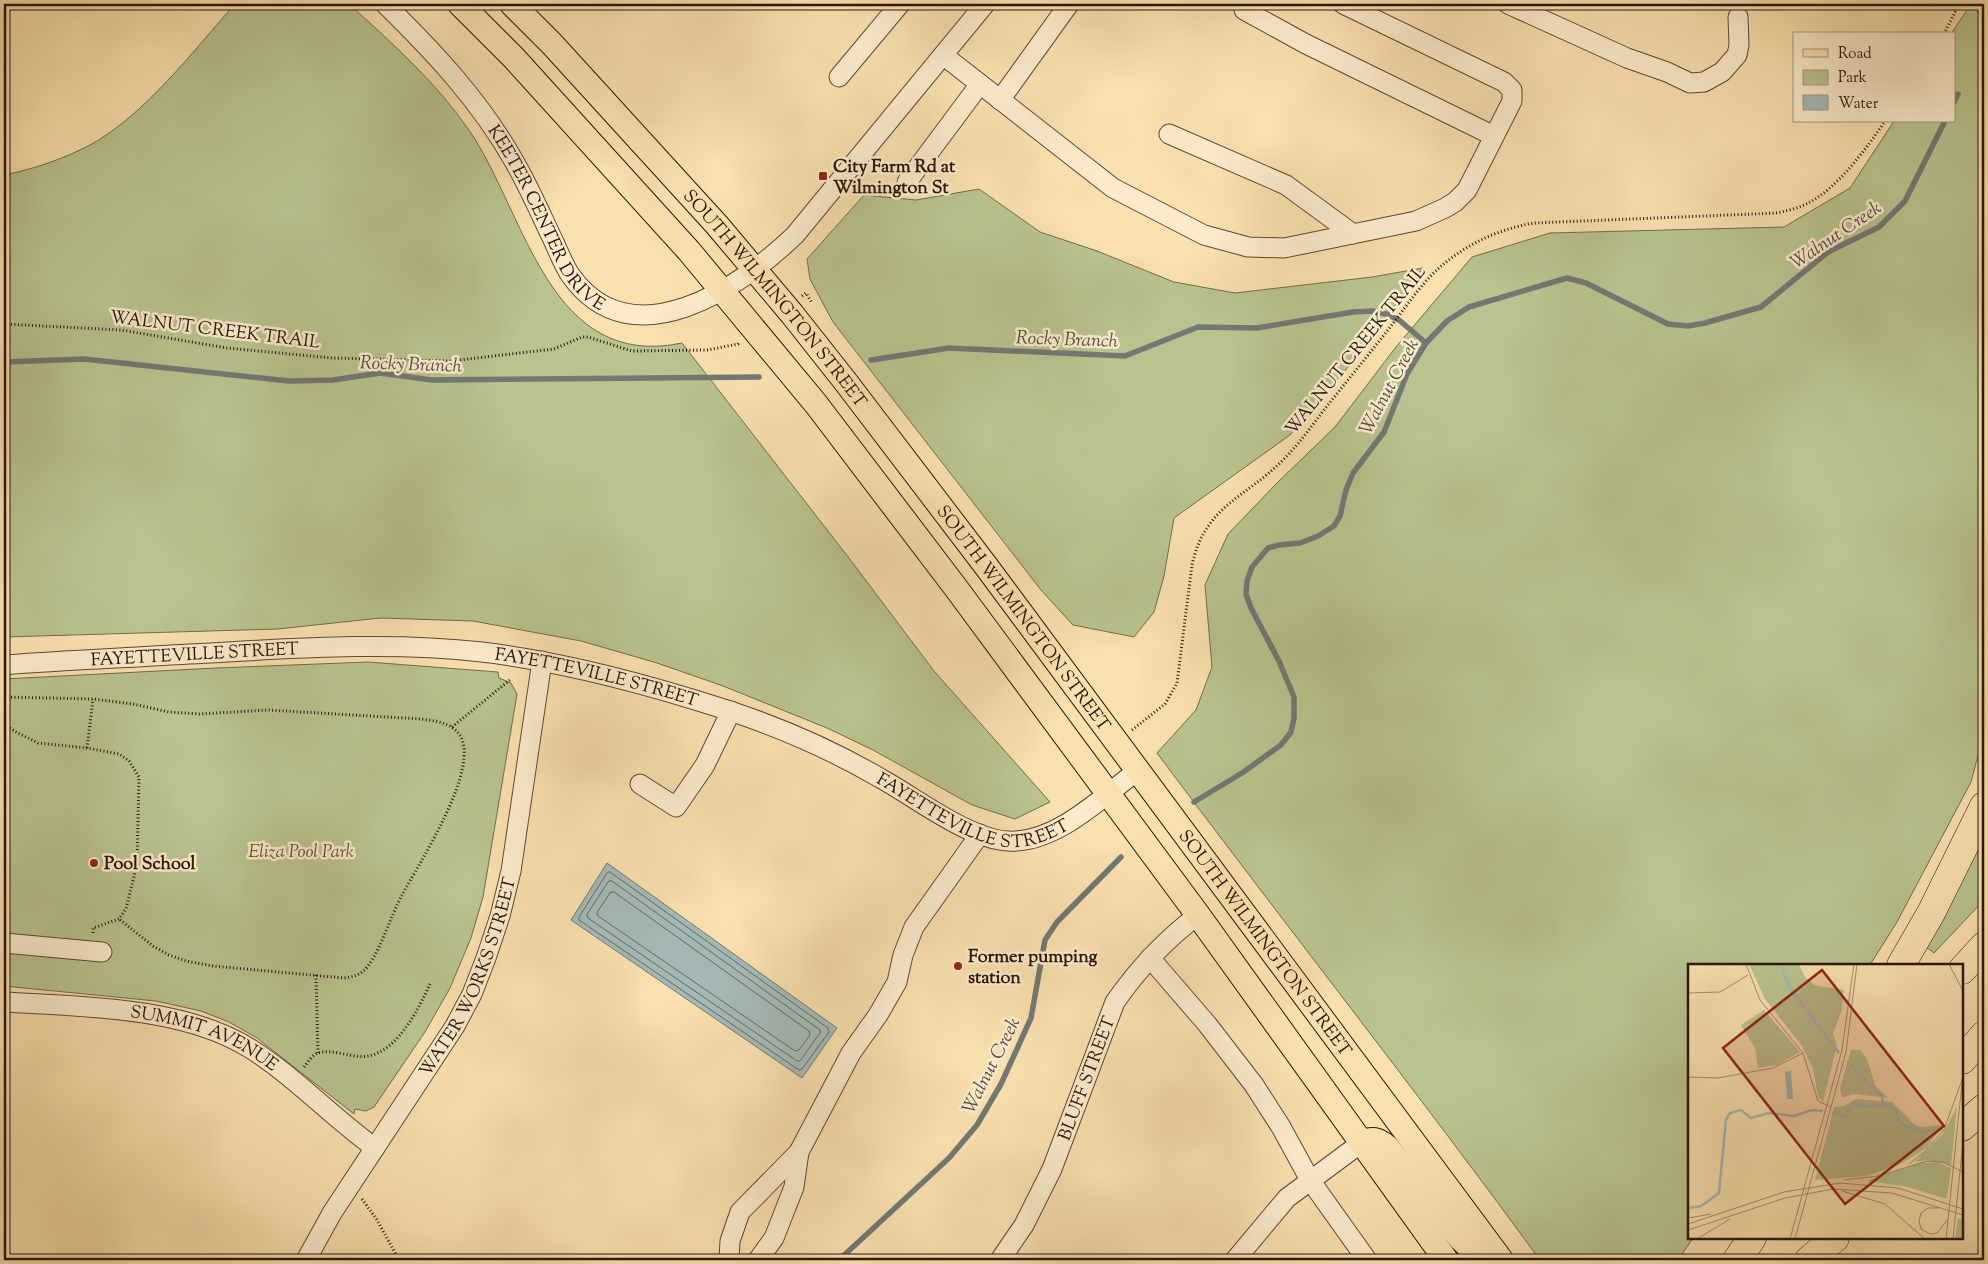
<svg xmlns="http://www.w3.org/2000/svg" width="1988" height="1264" font-family="'Sorts Mill Goudy',serif">
	<style>
		.green { fill: #b9c38f; stroke: #716c4e }
		.water { fill: #a4bab7; stroke: #737873 }
		.lines { fill: none; stroke-linecap: round; stroke-linejoin: round }
		.shore { stroke: #666862; stroke-width: 1 }
		.stream { stroke: #737873; stroke-width: 5.5 }
		.minor-casing { stroke: #5d4835; stroke-width: 21 }
		.major-casing { stroke: #29160c; stroke-width: 26 }
		.highway-casing { stroke: #29160c; stroke-width: 29 }
		.path { stroke: #29160c; stroke-width: 3; stroke-dasharray: 1 2.5; stroke-linecap: butt }
		.minor { stroke: #fbebcb; stroke-width: 19 }
		.major { stroke: #f9e0af; stroke-width: 24 }
		.highway { stroke: #f9e0af; stroke-width: 28 }
		.poi-dot { fill: #8f2418; stroke: #fbebcb; stroke-width: 2 }
		.labels { text-anchor: middle; stroke-width: 5; stroke-linejoin: round; paint-order: stroke }
		.poi-label { font-size: 18px; font-weight: bold; fill: #29160c; stroke: #fbebcb; text-anchor: start }
		.street-label { font-size: 18px; fill: #29160c; stroke: #fbebcb }
		.park-label { font-size: 18px; font-style: italic; fill: #5b533a; stroke: #fbebcb }
		.water-label { font-size: 19px; font-style: italic; fill: #544f48; stroke: #fbebcb }
		.inset-river { fill: none; stroke: #a4bab7; stroke-width: 2.5 }
		.inset-road { fill: none; stroke: #a68f6e; stroke-width: 1 }
		.view { fill: #8f2418; fill-opacity: 0.15; stroke: #8f2418; stroke-width: 2.5 }
		.inset-edge { fill: none; stroke: #29160c; stroke-width: 2.5 }
	</style>
	<rect width="100%" height="100%" fill="#f9e0af"/>
	<filter id="stains"><feTurbulence type="fractalNoise" baseFrequency=".004" numOctaves="4"/><feColorMatrix values="0 0 0 0 .2 0 0 0 0 .09 0 0 0 0 .02 0 0 0 .5 -.17"/></filter>
	<radialGradient id="worn" r=".72"><stop offset=".6" stop-color="#630" stop-opacity="0"/><stop offset="1" stop-color="#630" stop-opacity=".3"/></radialGradient>
	<!-- green -->
	<g class="green">
		<path d="M 235,4 L 349,4 C 393,44 437,83 471,133 C 526,216 550,371 682,343 L 852,562 L 934,671 L 1050,802 L 1015,819 L 972,805 L 873,750 L 827,728 L 723,686 L 657,663 L 581,641 L 473,621 L 380,618 L 278,629 L 4,637 L 4,175 C 34,169 63,159 90,145 C 145,115 194,50 235,4 Z"/>
		<path d="M 1971,4 L 1974,4 L 1984,27 L 1984,733 L 1971,782 L 1897,922 L 1870,965 L 1689,965 L 1689,1238 L 1693,1238 L 1678,1260 L 1540,1260 C 1415,1089 1284,923 1157,753 L 1196,710 L 1212,667 L 1205,585 L 1228,534 L 1277,483 L 1335,427 L 1396,347 L 1472,257 L 1550,233 L 1784,227 L 1850,188 L 1894,121 L 1954,121 L 1954,34 L 1951,34 Z"/>
		<polygon points="979,189 1040,232 1097,251 1174,282 1235,293 1372,277 1423,268 1355,359 1290,435 1174,518 1164,576 1154,612 1134,637 1073,625 1041,590 833,322 810,279 807,259 864,195 916,200"/>
		<polygon points="368,662 498,672 499,678 511,683 517,694 483,897 471,938 450,988 425,1032 374,1107 366,1111 355,1109 354,1114 257,1038 229,1022 201,1011 156,1001 4,986 4,679 216,668"/>
		<polygon points="1984,839 1984,900 1934,953 1926,947"/>
	</g>
	<!-- water -->
	<polygon class="water" points="607,863 837,1028 802,1078 571,920"/>
	<g class="lines">
		<!-- shore -->
		<g class="shore">
			<polygon points="610,872 828,1028 829,1032 802,1069 799,1070 579,920 579,917 607,873"/>
			<polygon points="609,881 612,881 820,1030 820,1033 800,1061 797,1061 588,918 587,915"/>
			<polygon points="611,892 614,892 809,1031 810,1035 799,1050 795,1051 598,916 597,913"/>
		</g>
		<!-- stream -->
		<g class="stream">
			<polyline points="1954,102 1958,94"/>
			<polyline points="871,360 949,348 1125,356 1198,327 1257,328 1353,312 1372,311 1386,314 1399,320 1426,343"/>
			<polyline points="4,362 84,359 289,381 333,380 380,373 432,380 759,377"/>
			<polyline points="1194,802 1242,773 1281,745 1291,732 1294,718 1294,697 1279,661 1251,608 1246,594 1247,581 1252,567 1268,548 1279,545 1300,543 1318,536 1334,526 1340,516 1346,490 1353,473 1384,432 1407,374 1426,343 1447,321 1469,307 1567,278 1586,283 1668,324 1688,326 1705,323 1761,307 1828,252 1879,227 1905,201 1945,121"/>
			<polyline points="839,1260 949,1158 977,1125 1001,1084 1031,1018 1045,940 1057,922 1121,857"/>
		</g>
		<!-- minor casing -->
		<g class="minor-casing">
			<g id="minor">
				<path id="s1" d="M 385,4 C 434,52 480,101 514,161 C 529,187 541,215 554,242 C 559,253 564,266 571,276 C 632,361 740,288 795,235 L 985,4"/>
				<polyline points="1247,4 1244,10 1306,44 1494,136"/>
				<polyline points="1508,4 1627,58 1667,72 1690,83 1704,82 1722,72 1737,55 1739,45 1738,17"/>
				<polyline points="943,55 1113,188 1204,235 1248,247 1284,248 1416,221 1445,208 1455,202 1467,190 1512,101 1512,90 1504,82 1343,4"/>
				<polyline points="839,77 900,4"/>
				<polyline points="1000,100 1069,4"/>
				<polyline points="1169,134 1286,185 1353,234"/>
				<polyline points="907,182 980,84"/>
				<path id="s2" d="M 4,665 C 65,660 127,658 189,654 C 286,649 385,641 482,652 C 565,662 647,684 727,710 C 779,727 832,750 880,778 C 915,797 968,839 1008,841 C 1055,844 1101,798 1137,771"/>
				<polyline points="640,784 676,807 705,765 731,711"/>
				<polyline points="4,943 102,952"/>
				<polyline points="1150,958 1207,1024 1254,1085 1281,1127 1310,1180 1367,1260"/>
				<path id="s3" d="M 4,1002 C 82,1007 183,1006 251,1049 C 295,1077 332,1117 375,1148"/>
				<path id="s4" d="M 306,1260 L 332,1213 L 455,1026 L 472,994 L 486,958 L 500,916 L 511,871 L 542,661"/>
				<polyline points="729,1260 730,1241 740,1212 799,1152 851,1053 878,1015 897,982 903,955 914,927 980,834"/>
				<polyline points="758,1260 774,1238 794,1187 799,1152"/>
				<path id="s5" d="M 1000,1260 L 1024,1225 L 1052,1169 L 1115,1002 C 1138,969 1165,940 1198,915"/>
				<polyline points="1235,1260 1287,1198 1361,1143"/>
			</g>
		</g>
		<!-- major casing -->
		<g class="major-casing">
			<g id="major">
				<polyline points="460,4 514,58 689,251 816,404 956,588 1198,915 1446,1260"/>
				<path id="s6" d="M 512,4 L 552,44 L 717,225 L 792,314 L 845,381 L 986,566 L 1501,1260"/>
				<path d="M 1361,1143 C 1372,1138 1378,1139 1387,1147 L 1460,1238 L 1483,1260"/>
			</g>
		</g>
		<!-- highway casing -->
		<g class="highway-casing">
			<g id="highway">
				<polyline points="1901,965 1931,913 1984,806"/>
				<polyline points="1962,970 1984,946"/>
				<polyline points="1962,1060 1984,1035"/>
				<polyline points="1962,1127 1984,1108"/>
				<polyline points="1737,1260 1752,1238"/>
				<polyline points="1809,1260 1835,1238"/>
			</g>
		</g>
		<!-- path -->
		<g class="path">
			<polyline points="1944,34 1959,4"/>
			<polyline points="802,296 806,293 812,303"/>
			<polyline points="4,324 121,330 227,348 332,358 451,361 554,349 582,337 588,337 632,351 708,350 738,344 739,342"/>
			<path d="M 4,697 L 93,699 L 133,704 L 169,712 L 199,714 L 268,710 L 421,719 C 435,721 450,722 459,734 C 483,766 418,865 402,895 C 391,914 378,960 362,972 C 357,976 351,977 344,978 L 213,966 L 186,961 L 169,955 L 153,946 L 119,919"/>
			<polyline points="4,724 16,732 38,743 87,748 119,754 129,761 139,777 137,864 126,909 119,919 93,928 93,935"/>
			<polyline points="452,727 511,679"/>
			<path d="M 1132,730 L 1165,704 L 1177,683 L 1192,565 C 1205,505 1246,498 1284,459 C 1300,443 1313,424 1327,406 C 1348,380 1370,353 1391,326 C 1406,307 1421,284 1439,268 C 1466,244 1499,229 1534,223 L 1778,213 C 1788,210 1800,208 1808,203 C 1837,189 1867,148 1885,121"/>
			<polyline points="87,748 93,699"/>
			<polyline points="316,975 318,1054"/>
			<path d="M 304,1067 C 308,1062 312,1055 318,1053 C 333,1048 352,1059 368,1056 C 398,1051 419,1008 430,984"/>
			<polyline points="362,1199 377,1220 399,1260"/>
		</g>
		<!-- minor -->
		<use href="#minor" class="minor"/>
		<!-- major -->
		<use href="#major" class="major"/>
		<!-- highway -->
		<use href="#highway" class="highway"/>
	</g>
	<!-- markers -->
	<g class="poi-dot">
		<rect x="818" y="171" width="10" height="10" rx="2.5"/>
		<circle cx="94" cy="863" r="5"/>
		<circle cx="958" cy="966" r="5"/>
	</g>
	<g class="labels">
		<!-- poi labels -->
		<g class="poi-label">
			<text x="833" y="172">City Farm Rd at<tspan x="833" dy="21">Wilmington St</tspan></text>
			<text x="104" y="869">Pool School</text>
			<text x="968" y="962">Former pumping<tspan x="968" dy="21">station</tspan></text>
		</g>
		<!-- street labels -->
		<g class="street-label">
			<text dy="6" stroke="none"><textPath href="#s1" startOffset="270">KEETER CENTER DRIVE</textPath></text>
			<text dy="6" stroke="none"><textPath href="#s6" startOffset="395">SOUTH WILMINGTON STREET</textPath></text>
			<text transform="translate(215 329) rotate(7)" y="6">WALNUT CREEK TRAIL</text>
			<text transform="translate(1355 350) rotate(-51)" y="6">WALNUT CREEK TRAIL</text>
			<text dy="6" stroke="none"><textPath href="#s6" startOffset="800">SOUTH WILMINGTON STREET</textPath></text>
			<text dy="6" stroke="none"><textPath href="#s2" startOffset="191">FAYETTEVILLE STREET</textPath></text>
			<text dy="6" stroke="none"><textPath href="#s2" startOffset="596">FAYETTEVILLE STREET</textPath></text>
			<text dy="6" stroke="none"><textPath href="#s2" startOffset="1001">FAYETTEVILLE STREET</textPath></text>
			<text dy="6" stroke="none"><textPath href="#s6" startOffset="1205">SOUTH WILMINGTON STREET</textPath></text>
			<text dy="6" stroke="none"><textPath href="#s4" startOffset="328">WATER WORKS STREET</textPath></text>
			<text dy="6" stroke="none"><textPath href="#s3" startOffset="206">SUMMIT AVENUE</textPath></text>
			<text dy="6" stroke="none"><textPath href="#s5" startOffset="202">BLUFF STREET</textPath></text>
		</g>
		<!-- park labels -->
		<g class="park-label">
			<text x="301" y="857">Eliza Pool Park</text>
		</g>
		<!-- water labels -->
		<g class="water-label">
			<text transform="translate(1835 234) rotate(-34)" y="7">Walnut Creek</text>
			<text transform="translate(1067 338) rotate(2)" y="7">Rocky Branch</text>
			<text transform="translate(411 363) rotate(2)" y="7">Rocky Branch</text>
			<text transform="translate(1388 386) rotate(-62)" y="7">Walnut Creek</text>
			<text transform="translate(990 1065) rotate(-63)" y="7">Walnut Creek</text>
		</g>
	</g>
	<!-- overview -->
	<g transform="translate(1688 964)">
		<rect width="275" height="275" fill="#f9e0af"/>
		<path d="M 61,0 L 111,0 L 117,13 L 126,21 L 156,26 L 153,48 L 145,70 L 149,81 L 135,138 L 130,132 L 125,105 L 114,82 L 77,35 ZM 76,46 L 112,88 L 89,101 L 70,104 L 67,84 L 53,61 ZM 163,86 L 172,86 L 179,95 L 187,121 L 200,134 L 165,130 L 154,134 L 152,124 ZM 167,135 L 204,138 L 226,160 L 233,163 L 255,161 L 238,184 L 211,201 L 178,212 L 127,216 L 146,143 L 156,142 ZM 269,142 L 263,201 L 238,196 L 227,198 L 255,170 ZM 249,198 L 263,204 L 259,235 L 216,222 L 178,217 L 231,199 ZM 270,254 L 275,256 L 275,275 L 267,275 Z" fill="#b9c38f"/>
		<path d="M 103,107 L 105,135 L 99,135 L 97,108 Z" fill="#a4bab7"/>
		<path class="inset-river" d="M 92,0 L 102,24 L 151,89M 159,97 L 194,133 L 195,139M 144,149 L 156,153 L 166,139 L 174,143 L 198,140 L 208,146 L 211,157 L 218,163 L 235,168 L 247,166M 0,244 L 13,242 L 31,229 L 38,156 L 42,149 L 53,146 L 63,154 L 81,149 L 106,152 L 124,146 L 135,147"/>
		<path class="inset-road" d="M 58,0 L 72,36 L 115,89 L 130,137 L 143,143M 261,0 L 275,27M 0,29 L 32,28 L 60,11M 0,113 L 30,114 L 85,104 L 115,89M 221,200 L 235,189 L 256,166 L 275,113M 156,216 L 191,212 L 239,197 L 255,198 L 275,208M 154,227 L 197,240 L 237,275M 251,244 L 240,244 L 233,249 L 231,257 L 233,265 L 242,270 L 249,269 L 260,255M 0,254 L 23,250M 0,260 L 96,228 L 152,219 L 210,224 L 275,245M 0,266 L 97,234 L 145,225 L 204,229 L 275,251M 9,275 L 42,255M 102,275 L 154,86 L 166,0M 107,275 L 158,88 L 169,0M 258,275 L 274,119M 265,275 L 275,178"/>
		<path class="view" d="M 134,6 L 256,162 L 157,240 L 35,84 Z"/>
		<rect width="275" height="275" class="inset-edge"/>
	</g>
	<!-- margin -->
	<rect width="1988" height="1264" fill="none" stroke="#f9e0af" stroke-width="20"/>
	<rect x="5" y="5" width="1978" height="1254" fill="none" stroke="#29160c" stroke-width="2.5"/>
	<rect x="10" y="10" width="1968" height="1244" fill="none" stroke="#29160c"/>
	<!-- legend -->
	<rect x="1793" y="32" width="162" height="90" fill="#fbebcb" stroke="#a7967f"/>
	<rect x="1803" y="49" width="25" height="8" fill="#f9e0af" stroke="#a7967f"/>
	<text x="1838" y="58" font-size="15" fill="#29160c">Road</text>
	<rect x="1803" y="70" width="25" height="15" fill="#b9c38f" stroke="#a7967f"/>
	<text x="1838" y="82" font-size="15" fill="#29160c">Park</text>
	<rect x="1803" y="95" width="25" height="15" fill="#a4bab7" stroke="#a7967f"/>
	<text x="1838" y="108" font-size="15" fill="#29160c">Water</text>
	<rect width="100%" height="100%" filter="url(#stains)"/>
	<rect width="100%" height="100%" fill="url(#worn)"/>
</svg>
